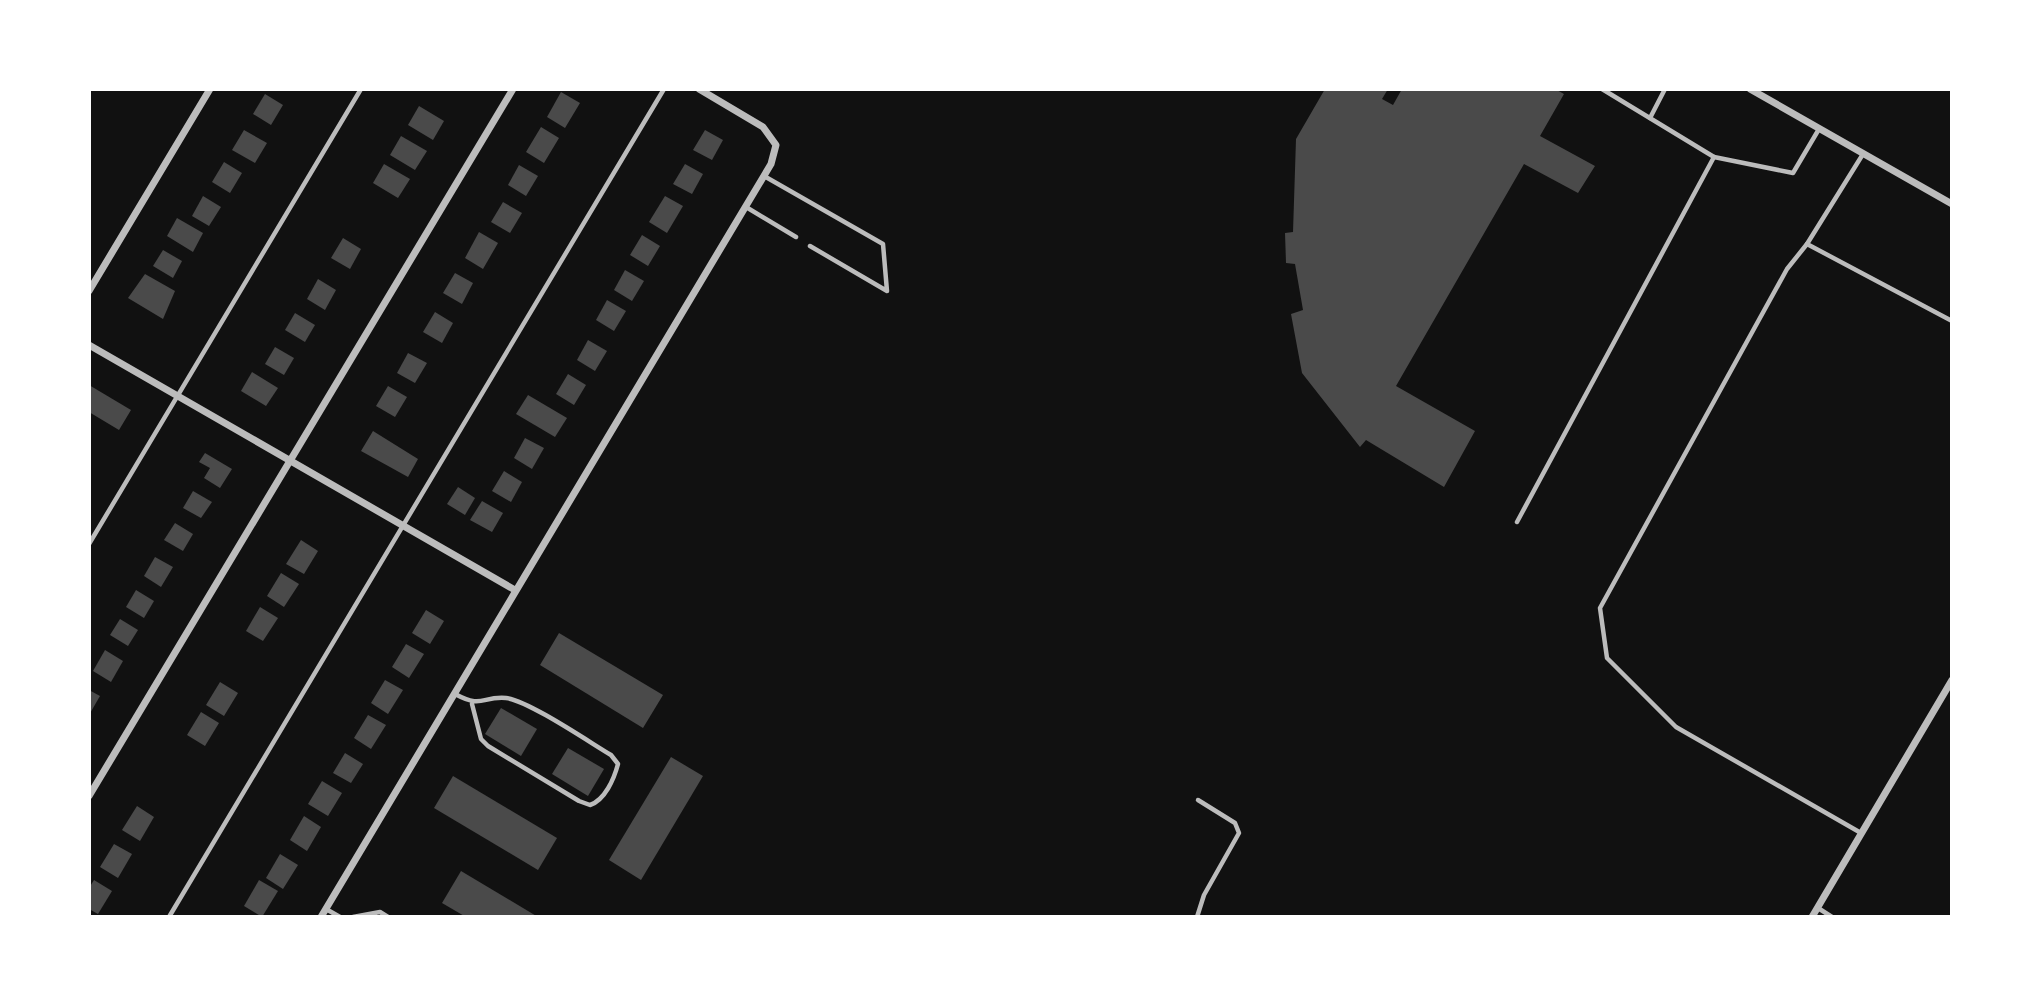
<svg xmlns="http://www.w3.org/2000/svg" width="2041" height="1006" font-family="Spectral,serif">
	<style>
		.building { fill: #4a4a4a }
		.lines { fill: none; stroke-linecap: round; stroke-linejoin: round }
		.service { stroke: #bcbcbc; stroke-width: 4.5 }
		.minor { stroke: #bcbcbc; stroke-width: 7 }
	</style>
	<rect width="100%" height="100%" fill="#111"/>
	<!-- building -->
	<g class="building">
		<polygon points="1325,89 1388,89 1382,99 1393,105 1402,89 1555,89 1564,94 1540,136 1595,166 1578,193 1524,164 1396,386 1475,431 1444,487 1366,440 1360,447 1302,373 1291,314 1303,310 1295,264 1286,263 1285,233 1293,232 1296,139"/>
		<polygon points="561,92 580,103 565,128 547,117"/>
		<polygon points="265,94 283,105 271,125 253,114"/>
		<polygon points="419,106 444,121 433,140 408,125"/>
		<polygon points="541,127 559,138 544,163 526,152"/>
		<polygon points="244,130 267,143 255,163 232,150"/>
		<polygon points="705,130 723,140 712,160 693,150"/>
		<polygon points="401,136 427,151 415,170 390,155"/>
		<polygon points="224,162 242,173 230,193 212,182"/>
		<polygon points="384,164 410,179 398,198 373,183"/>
		<polygon points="685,164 703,174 692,194 673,184"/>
		<polygon points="519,165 538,176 526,196 508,185"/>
		<polygon points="203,196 221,207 209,226 192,216"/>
		<polygon points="665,196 683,206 667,233 649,222"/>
		<polygon points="503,202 522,213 510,233 491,222"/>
		<polygon points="177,218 203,233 193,252 167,236"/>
		<polygon points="479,232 498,243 483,269 465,258"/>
		<polygon points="642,235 660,246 648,266 630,255"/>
		<polygon points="343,238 361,249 350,269 331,258"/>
		<polygon points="163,250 182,261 173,278 153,266"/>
		<polygon points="625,270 644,281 632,301 614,290"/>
		<polygon points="455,273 473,283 462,304 443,293"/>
		<polygon points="145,274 175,291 163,319 128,298"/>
		<polygon points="318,279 336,290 325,310 307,299"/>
		<polygon points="607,300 626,311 614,331 596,320"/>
		<polygon points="435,312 453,323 442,343 423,332"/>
		<polygon points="295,313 315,325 305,342 285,330"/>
		<polygon points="588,340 607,351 595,371 577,360"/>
		<polygon points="275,347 294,358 284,375 265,364"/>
		<polygon points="408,353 427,363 415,383 397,373"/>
		<polygon points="252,372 278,388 266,406 241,391"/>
		<polygon points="568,374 586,385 574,405 556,394"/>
		<polygon points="89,385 131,410 119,430 89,412"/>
		<polygon points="388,386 407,397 395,417 376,406"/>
		<polygon points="528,395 567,418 555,437 516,414"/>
		<polygon points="373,431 418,459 408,477 361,451"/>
		<polygon points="525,438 544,448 532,469 514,458"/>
		<polygon points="205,453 232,469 220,488 204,478 210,468 199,462"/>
		<polygon points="504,471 522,482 511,502 492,491"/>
		<polygon points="458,487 475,498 465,515 447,504"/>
		<polygon points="193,491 212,502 201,518 183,508"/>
		<polygon points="482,501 503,513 492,532 470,520"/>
		<polygon points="175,523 193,534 183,551 164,540"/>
		<polygon points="301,540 318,551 304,574 286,564"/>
		<polygon points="155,557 173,567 161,587 144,576"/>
		<polygon points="281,573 299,584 284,607 267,596"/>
		<polygon points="136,590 154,601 144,618 126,607"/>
		<polygon points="260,607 278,618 263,641 246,631"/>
		<polygon points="426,610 444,621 430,644 412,633"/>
		<polygon points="120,619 138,630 128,646 110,635"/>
		<polygon points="559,633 663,695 643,728 540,665"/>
		<polygon points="406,644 424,654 409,678 392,667"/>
		<polygon points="105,650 123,661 111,682 93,671"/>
		<polygon points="385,680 403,690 388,714 371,703"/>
		<polygon points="220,682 238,693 224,716 206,705"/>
		<polygon points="89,690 100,696 89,715"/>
		<polygon points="501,708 537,729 521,756 485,734"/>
		<polygon points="201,712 219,723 205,746 187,735"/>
		<polygon points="368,715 386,725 371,749 354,738"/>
		<polygon points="568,748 604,769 588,796 552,774"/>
		<polygon points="345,753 363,764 351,783 333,773"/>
		<polygon points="671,757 703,776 641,880 609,860"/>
		<polygon points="453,776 557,838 538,870 434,808"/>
		<polygon points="322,781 342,793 328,816 308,804"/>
		<polygon points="137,806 154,817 140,841 122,830"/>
		<polygon points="304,816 321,827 307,851 290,840"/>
		<polygon points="114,844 132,854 118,878 100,867"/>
		<polygon points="280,854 298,865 283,889 266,878"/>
		<polygon points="461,871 538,917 466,917 442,903"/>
		<polygon points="94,880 112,891 98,914 89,909 89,888"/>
		<polygon points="259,880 278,891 262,917 244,906"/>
	</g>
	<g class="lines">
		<!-- service -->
		<g class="service">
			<polyline points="1650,118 1665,89"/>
			<polyline points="1863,154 1807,244 1952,321"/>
			<polyline points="1714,157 1793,173 1819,129"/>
			<polyline points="764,176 883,244 887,291 810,246"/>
			<polyline points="746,207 796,237"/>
			<polyline points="1807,244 1787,269 1600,608 1607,658 1676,727 1861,833"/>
			<polyline points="1517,522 1714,157 1602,89"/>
			<polyline points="89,544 361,89"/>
			<path d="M 455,694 C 483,709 481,696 506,698 C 529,701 589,742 611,755 L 618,764 C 614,779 605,800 590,805 L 579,801 L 488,746 L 481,739 L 472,704"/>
			<polyline points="1818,908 1832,917"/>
			<polyline points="326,909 340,917"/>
			<polyline points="169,917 664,89"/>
			<polyline points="353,917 380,912 388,917"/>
			<polyline points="1197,917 1204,895 1239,833 1235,823 1198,800"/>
		</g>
		<!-- minor -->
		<g class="minor">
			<polyline points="1750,89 1952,204"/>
			<polyline points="89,291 210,89"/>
			<polyline points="89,345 515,590"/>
			<polyline points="89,796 513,89"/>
			<polyline points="321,917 771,164 776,145 763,127 699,89"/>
			<polyline points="1812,917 1952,680"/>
		</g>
	</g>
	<!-- border -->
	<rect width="2041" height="1006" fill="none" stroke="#ffffff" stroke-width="182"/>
</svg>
